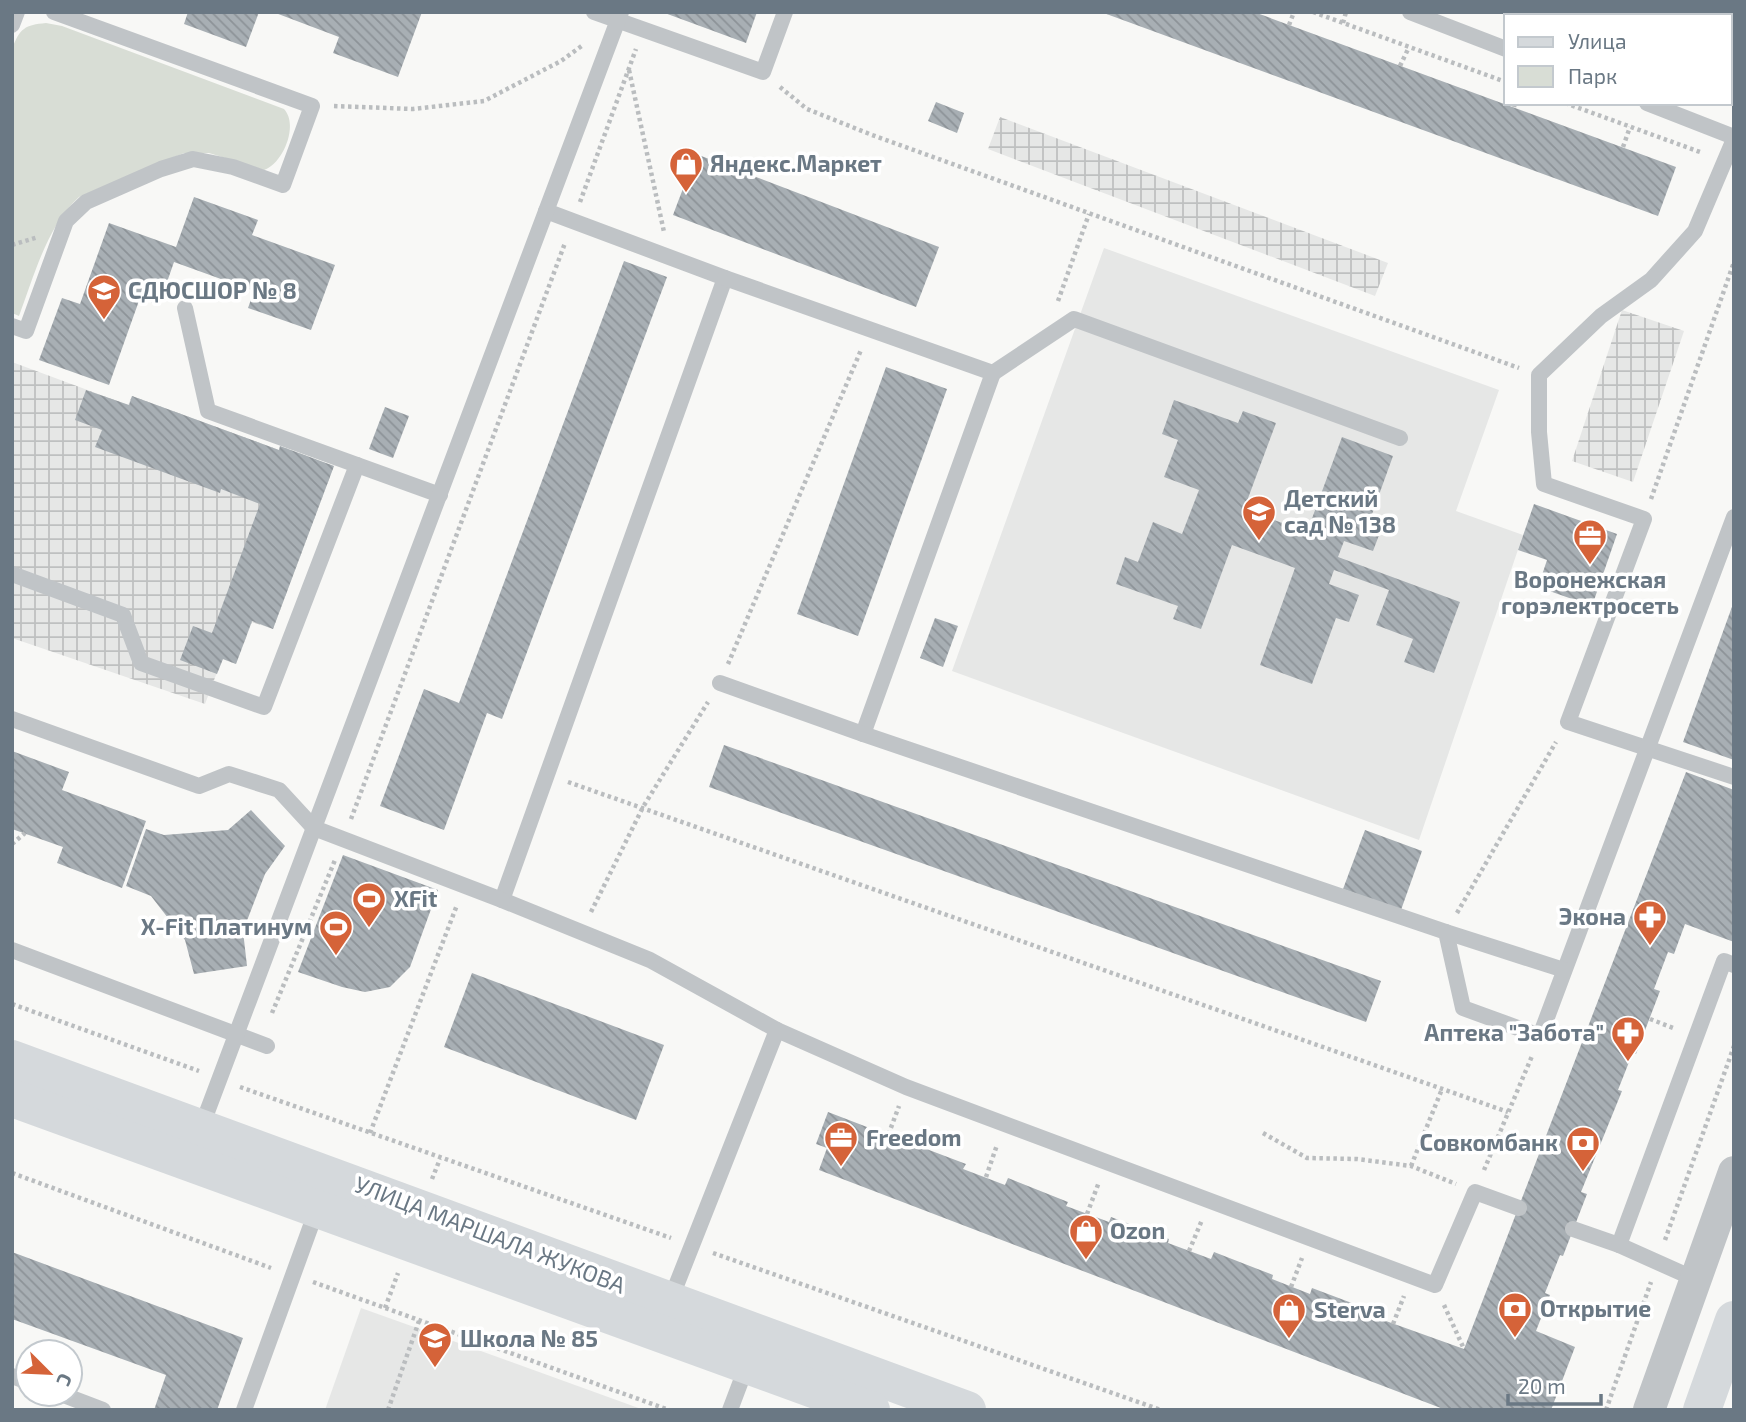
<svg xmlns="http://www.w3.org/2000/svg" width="1746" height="1422" font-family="'Exo 2',sans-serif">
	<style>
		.built { fill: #e6e7e6 }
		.industrial { fill: url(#industrial-grid) }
		.green { fill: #d8ddd5 }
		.building { fill: url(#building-back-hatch) }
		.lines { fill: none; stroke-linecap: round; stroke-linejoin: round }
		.path { stroke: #babdbf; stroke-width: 4.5; stroke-dasharray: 3.5 3.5; stroke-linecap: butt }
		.lane { stroke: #c0c4c7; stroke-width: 16 }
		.street { stroke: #c0c4c7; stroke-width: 32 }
		.secondary { stroke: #d5d9dc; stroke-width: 38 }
		.labels { text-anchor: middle; stroke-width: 7; stroke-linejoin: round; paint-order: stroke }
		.poi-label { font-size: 23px; font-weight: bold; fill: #6a7884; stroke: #fff; text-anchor: start }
		.street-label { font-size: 23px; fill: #6a7884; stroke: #fff }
	</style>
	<defs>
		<pattern id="industrial-grid" width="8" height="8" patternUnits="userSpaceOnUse" patternTransform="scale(1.75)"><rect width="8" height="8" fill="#e6e7e6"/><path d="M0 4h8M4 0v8" fill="none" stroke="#bec0c0"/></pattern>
		<pattern id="building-back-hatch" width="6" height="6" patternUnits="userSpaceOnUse" patternTransform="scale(1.75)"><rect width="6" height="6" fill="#a8afb4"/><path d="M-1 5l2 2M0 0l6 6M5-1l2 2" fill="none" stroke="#8d9398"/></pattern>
	</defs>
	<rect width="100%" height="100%" fill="#f8f8f6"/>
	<!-- built -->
	<g class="built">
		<polygon points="1104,248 1499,390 1456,511 1523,535 1419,840 952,671"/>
		<polygon points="361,1308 417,1328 644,1410 325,1410"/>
	</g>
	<!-- industrial -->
	<g class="industrial">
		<polygon points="1000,117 1388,263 1375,296 988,149"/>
		<polygon points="1622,310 1684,331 1633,482 1572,461"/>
		<polygon points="12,362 128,405 132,396 279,450 280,446 334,466 273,629 252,622 236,664 222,659 205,704 12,638"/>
	</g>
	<!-- green -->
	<path class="green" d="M 46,23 L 62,26 L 284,109 C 299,125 283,164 264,170 L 209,153 L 184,153 L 79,197 C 47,226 34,276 19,316 L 12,313 L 12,49 C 20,28 25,25 46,23 Z"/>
	<!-- building -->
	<g class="building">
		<polygon points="188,12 259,12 246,47 184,24"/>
		<polygon points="273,12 422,12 398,77 333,53 339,37"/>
		<polygon points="662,12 757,12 746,43"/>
		<polygon points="1101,12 1254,12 1676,167 1658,216"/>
		<polygon points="1659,12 1718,12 1717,16 1658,16"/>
		<polygon points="936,102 964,113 957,133 928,121"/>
		<polygon points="696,154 939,247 916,307 673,215"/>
		<polygon points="194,197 258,220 252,235 335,265 311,330 248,308 254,291 174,262 159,305 140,298 109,385 39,360 62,298 80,304 109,223 176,247"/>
		<polygon points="624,261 667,277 502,719 487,713 444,830 380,806 424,689 459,703"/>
		<polygon points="886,367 947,389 858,636 797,614"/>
		<polygon points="86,390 129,405 132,396 279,450 280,446 334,466 273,629 252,621 236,664 223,659 217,674 180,660 193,626 212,633 260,504 221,489 220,493 95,447 102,430 75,420"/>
		<polygon points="1174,400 1238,423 1243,411 1276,423 1244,509 1307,532 1342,437 1393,456 1371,517 1384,522 1373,551 1344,541 1338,557 1460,602 1434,673 1404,662 1413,639 1376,625 1389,590 1334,570 1329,584 1359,595 1349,622 1336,618 1312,684 1260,665 1295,568 1232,545 1201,629 1173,619 1178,606 1116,584 1125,557 1138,562 1153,522 1182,534 1199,490 1164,477 1178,440 1162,434"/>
		<polygon points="385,407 409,416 393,458 369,449"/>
		<polygon points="1534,504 1617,534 1592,606 1538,587 1547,560 1518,550"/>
		<polygon points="1733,604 1734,604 1734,760 1683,742"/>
		<polygon points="935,618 958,626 943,667 920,658"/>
		<polygon points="724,745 1381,981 1366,1022 709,787"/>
		<polygon points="12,751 69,772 62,790 146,821 122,888 57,863 63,847 12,829"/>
		<polygon points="1686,772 1734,790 1734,942 1685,924 1674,954 1668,952 1654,989 1660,991 1636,1054 1633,1052 1618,1090 1622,1091 1581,1192 1587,1194 1563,1256 1560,1255 1545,1293 1550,1295 1536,1331 1575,1347 1551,1410 1446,1410 819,1170 827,1148 816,1144 828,1112 867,1127 864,1133 905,1149 908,1142 966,1164 963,1169 1005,1185 1008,1178 1068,1202 1066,1206 1109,1222 1111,1217 1169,1239 1168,1243 1211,1259 1214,1252 1273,1275 1272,1279 1310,1294 1312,1288 1373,1311 1372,1316 1464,1349"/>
		<polygon points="251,810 285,846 265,874 243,931 247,966 194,974 185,940 151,896 126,886 146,829 164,835 228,830"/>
		<polygon points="1365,830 1422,851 1401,910 1343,889"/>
		<polygon points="343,855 438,890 410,967 390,987 365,992 342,987 298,972"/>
		<polygon points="472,973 664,1045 636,1120 444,1047"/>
		<polygon points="12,1252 243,1338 217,1410 154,1410 166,1375 12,1319"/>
	</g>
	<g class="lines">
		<!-- path -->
		<g class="path">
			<polyline points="1313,12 1506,82"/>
			<polyline points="1343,23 1346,12"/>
			<polyline points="1289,25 1294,12"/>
			<polyline points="1400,66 1409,47"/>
			<polyline points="629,70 664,232"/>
			<polyline points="780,87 807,109 872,135 1519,368"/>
			<polyline points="1565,103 1700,152"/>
			<polyline points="334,106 413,109 484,101 561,61 583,45"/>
			<polyline points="1514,107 1515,103"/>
			<polyline points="1623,147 1630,127"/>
			<polyline points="580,202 636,49"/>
			<polyline points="12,245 38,237"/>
			<polyline points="1058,301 1089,214"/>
			<polyline points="1651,499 1734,262"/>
			<polyline points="728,664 861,350"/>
			<polyline points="568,782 1508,1112"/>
			<polyline points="351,819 565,243"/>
			<polyline points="12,844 25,833"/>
			<polyline points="591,912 643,807 708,702"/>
			<polyline points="1457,913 1556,742"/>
			<polyline points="12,1004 199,1071"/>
			<polyline points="272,1013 335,860"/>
			<polyline points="1650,1019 1676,1029"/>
			<polyline points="240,1087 671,1238"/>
			<polyline points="370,1133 457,905"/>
			<polyline points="1263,1133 1307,1158 1357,1159 1411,1166 1456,1184"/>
			<polyline points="886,1141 899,1106"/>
			<polyline points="1411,1166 1442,1089"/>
			<polyline points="1484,1170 1532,1056"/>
			<polyline points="12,1173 271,1268"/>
			<polyline points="986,1177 997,1145"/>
			<polyline points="432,1179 440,1159"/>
			<polyline points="1087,1214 1099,1182"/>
			<polyline points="1665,1240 1734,1046"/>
			<polyline points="1189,1251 1202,1220"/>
			<polyline points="713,1253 1161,1410"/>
			<polyline points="313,1282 669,1410"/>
			<polyline points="1291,1287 1302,1258"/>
			<polyline points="1444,1305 1464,1349"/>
			<polyline points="385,1308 398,1273"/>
			<polyline points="1393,1324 1404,1296"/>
			<polyline points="388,1410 419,1321"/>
			<polyline points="1606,1410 1651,1282"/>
		</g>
		<!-- lane -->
		<g class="lane">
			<polyline points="594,12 763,72 785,12"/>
			<polyline points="1410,12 1506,49"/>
			<polyline points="12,25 17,12"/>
			<polyline points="1647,103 1734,137"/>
			<polyline points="1734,139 1695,231 1651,280 1601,316 1539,375 1539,432 1544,484 1644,519 1568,722 1734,777"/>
			<polyline points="546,211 725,278 502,900 650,960 777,1030"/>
			<polyline points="725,278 993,373 863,734"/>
			<polyline points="185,308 208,411 440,495"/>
			<polyline points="12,326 26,331 66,221 86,202 161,169 193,159 233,167 283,185 312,106 54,12"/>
			<polyline points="993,373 1074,319 1400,438"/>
			<polyline points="12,574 123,615 141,663 264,707 357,465"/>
			<polyline points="720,683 863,734 1446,932 1463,1008 1540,1036 1734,517"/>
			<polyline points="12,719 199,786 229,774 279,790 314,828 502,900"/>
			<polyline points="1446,932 1564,970"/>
			<polyline points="12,950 267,1046"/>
			<polyline points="201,1128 621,12"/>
			<polyline points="1573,1229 1619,1245 1695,1279"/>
			<polyline points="1619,1245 1724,961 1734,965"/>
			<polyline points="670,1301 777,1030 906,1087 1435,1285 1475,1192 1519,1208"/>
			<polyline points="12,1376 28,1382"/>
			<polyline points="61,1394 103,1410"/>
			<polyline points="244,1410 317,1209"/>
			<polyline points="730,1410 747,1365"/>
		</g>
		<!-- street -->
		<polyline class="street" points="1649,1410 1734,1172"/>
		<!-- secondary -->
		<g class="secondary">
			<polyline points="12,1059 967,1410"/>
			<polyline points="12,1098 871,1410"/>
			<polyline points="1702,1410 1734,1320"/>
		</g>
	</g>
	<!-- icons -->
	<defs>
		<g id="shop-pin" transform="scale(1.75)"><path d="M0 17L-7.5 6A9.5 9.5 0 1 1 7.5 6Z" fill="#d56339" stroke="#fff"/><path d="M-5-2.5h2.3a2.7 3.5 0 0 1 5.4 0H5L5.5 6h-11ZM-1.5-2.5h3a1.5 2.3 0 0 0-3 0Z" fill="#fff"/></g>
		<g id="school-pin" transform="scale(1.75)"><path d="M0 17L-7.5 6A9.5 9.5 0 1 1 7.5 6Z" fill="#d56339" stroke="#fff"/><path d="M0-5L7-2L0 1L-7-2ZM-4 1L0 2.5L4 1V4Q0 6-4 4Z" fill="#fff"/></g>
		<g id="office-pin" transform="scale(1.75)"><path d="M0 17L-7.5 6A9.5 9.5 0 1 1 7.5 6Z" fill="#d56339" stroke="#fff"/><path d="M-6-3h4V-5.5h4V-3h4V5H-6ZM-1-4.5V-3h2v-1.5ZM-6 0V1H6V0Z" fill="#fff"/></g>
		<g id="stadium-pin" transform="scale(1.75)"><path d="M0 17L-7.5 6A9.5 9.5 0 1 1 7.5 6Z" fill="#d56339" stroke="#fff"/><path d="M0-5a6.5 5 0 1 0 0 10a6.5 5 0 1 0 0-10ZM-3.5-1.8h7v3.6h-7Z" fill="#fff"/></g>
		<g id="pharmacy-pin" transform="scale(1.75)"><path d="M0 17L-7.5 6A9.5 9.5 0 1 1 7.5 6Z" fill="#d56339" stroke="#fff"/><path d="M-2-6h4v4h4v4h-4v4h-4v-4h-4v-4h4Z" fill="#fff"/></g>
		<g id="bank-pin" transform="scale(1.75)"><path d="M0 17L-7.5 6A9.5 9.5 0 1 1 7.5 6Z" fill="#d56339" stroke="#fff"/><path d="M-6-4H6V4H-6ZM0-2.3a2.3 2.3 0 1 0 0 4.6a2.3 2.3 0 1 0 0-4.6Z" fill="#fff"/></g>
	</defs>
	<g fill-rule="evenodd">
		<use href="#shop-pin" x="686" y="164"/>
		<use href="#school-pin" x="104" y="291"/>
		<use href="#school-pin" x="1259" y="512"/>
		<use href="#office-pin" x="1590" y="536"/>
		<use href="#stadium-pin" x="369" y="899"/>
		<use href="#pharmacy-pin" x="1650" y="917"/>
		<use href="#stadium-pin" x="336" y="927"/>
		<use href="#pharmacy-pin" x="1628" y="1033"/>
		<use href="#office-pin" x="841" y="1138"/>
		<use href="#bank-pin" x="1583" y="1143"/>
		<use href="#shop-pin" x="1086" y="1231"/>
		<use href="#bank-pin" x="1515" y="1309"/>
		<use href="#shop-pin" x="1289" y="1310"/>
		<use href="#school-pin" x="435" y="1339"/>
	</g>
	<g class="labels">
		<!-- poi labels -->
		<g class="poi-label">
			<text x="710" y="172">Яндекс.Маркет</text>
			<text x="128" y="299">СДЮСШОР № 8</text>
			<text x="1284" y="507">Детский<tspan x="1284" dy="26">сад № 138</tspan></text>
			<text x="1590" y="588" text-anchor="middle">Воронежская<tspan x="1590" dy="26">горэлектросеть</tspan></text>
			<text x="394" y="907">XFit</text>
			<text x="1626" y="925" text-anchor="end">Экона</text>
			<text x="312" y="935" text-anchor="end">X-Fit Платинум</text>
			<text x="1604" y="1041" text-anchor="end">Аптека "Забота"</text>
			<text x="866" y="1146">Freedom</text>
			<text x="1558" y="1151" text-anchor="end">Совкомбанк</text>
			<text x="1110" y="1239">Ozon</text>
			<text x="1540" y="1317">Открытие</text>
			<text x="1314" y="1318">Sterva</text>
			<text x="460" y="1347">Школа № 85</text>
		</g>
		<!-- street labels -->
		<g class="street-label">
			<text transform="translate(490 1235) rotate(21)" y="8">УЛИЦА МАРШАЛА ЖУКОВА</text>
		</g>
	</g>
	<!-- border -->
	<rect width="1746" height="1422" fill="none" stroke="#6a7884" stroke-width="28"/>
	<!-- legend -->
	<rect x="1504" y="14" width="228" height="91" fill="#ffffff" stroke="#c3c9ce" stroke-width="2"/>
	<rect x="1518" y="37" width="35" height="10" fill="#d5d9dc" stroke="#c3c9ce" stroke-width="2"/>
	<text x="1568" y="49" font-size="21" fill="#6a7884">Улица</text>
	<rect x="1518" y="66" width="35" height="21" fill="#d8ddd5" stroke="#c3c9ce" stroke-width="2"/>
	<text x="1568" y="84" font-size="21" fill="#6a7884">Парк</text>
	<!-- north arrow -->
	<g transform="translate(49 1373) rotate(114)"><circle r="33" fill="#ffffff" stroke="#c3c9ce" stroke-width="2"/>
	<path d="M0-5L12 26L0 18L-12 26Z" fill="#d56339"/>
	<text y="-10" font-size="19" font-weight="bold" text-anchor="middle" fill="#6a7884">С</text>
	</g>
	<!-- scale -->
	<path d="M1508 1394v10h93v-10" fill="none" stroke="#6a7884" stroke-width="3.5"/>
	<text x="1518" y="1394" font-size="21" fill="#6a7884" stroke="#ffffff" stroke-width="5" paint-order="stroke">20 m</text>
</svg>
